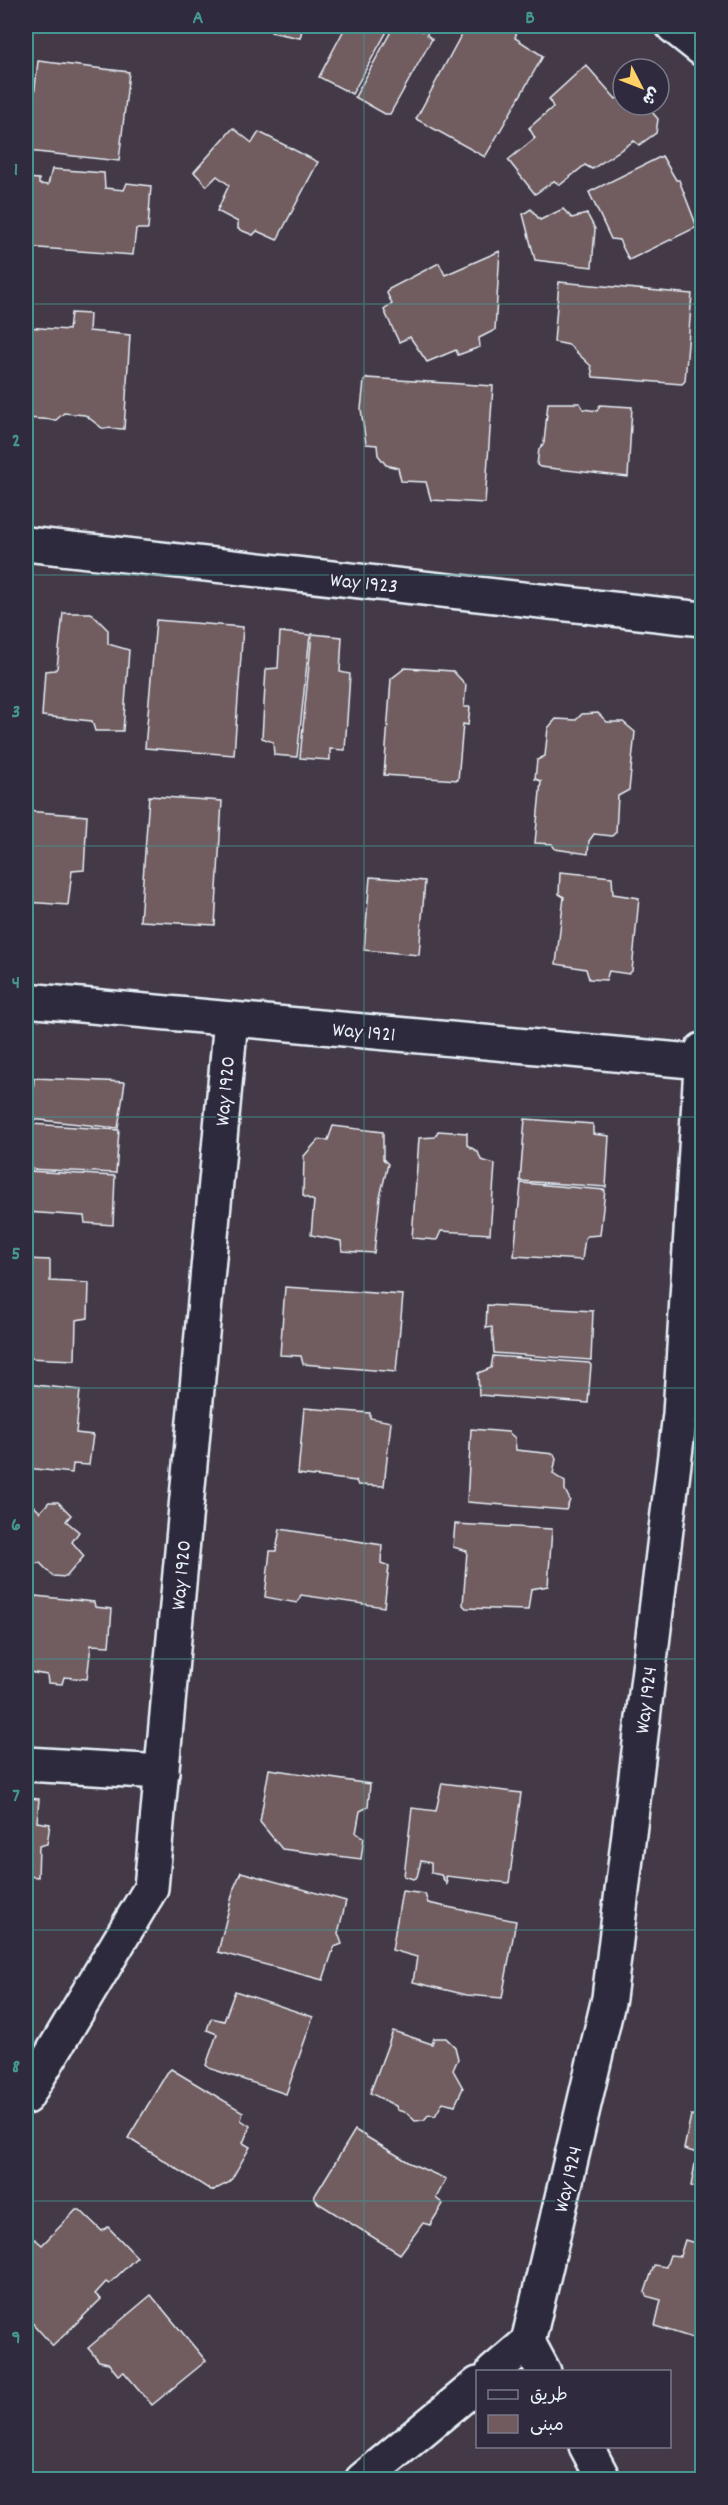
<svg xmlns="http://www.w3.org/2000/svg" width="728" height="2505" font-family="Dekko,'Playpen Sans Arabic',sans-serif">
	<style>
		.building { fill: #715b5f; stroke: #e8f1f8; stroke-width: 1.5 }
		.lines { fill: none; stroke-linecap: round; stroke-linejoin: round }
		.minor-casing { stroke: #e8f1f8; stroke-width: 38 }
		.minor { stroke: #2f2a3d; stroke-width: 33 }
		.grid { fill: none; stroke: #459590; stroke-width: 1.5; stroke-opacity: 0.55 }
		.labels { text-anchor: middle; stroke-width: 4.5; stroke-linejoin: round; paint-order: stroke }
		.street-label { font-size: 21px; fill: #e8f1f8; stroke: #2f2a3d }
		.neatline { fill: none; stroke: #459590; stroke-width: 2 }
		.grid-label { font-size: 20px; text-anchor: middle; font-weight: bold; fill: #459590 }
	</style>
	<rect width="100%" height="100%" fill="#433947"/>
	<filter id="ink" filterUnits="userSpaceOnUse"><feTurbulence type="fractalNoise" baseFrequency=".0167" numOctaves="2"/><feDisplacementMap in="SourceGraphic" scale="12" xChannelSelector="R" yChannelSelector="G"/><feConvolveMatrix kernelMatrix="1 2 1 2 8 2 1 2 1" color-interpolation-filters="sRGB"/></filter>
	<g filter="url(#ink)">
		<!-- building -->
		<g class="building">
			<polygon points="270,26 303,26 300,38 271,32"/>
			<polygon points="346,26 390,26 352,94 319,77"/>
			<polygon points="394,26 426,26 423,31 428,29 427,35 432,39 390,114 385,114 355,97"/>
			<polygon points="466,26 487,26 496,30 500,26 508,26 517,31 515,38 543,56 485,157 416,119"/>
			<polygon points="38,61 129,72 119,161 28,151"/>
			<polygon points="586,65 616,99 623,94 623,105 646,105 658,119 656,133 639,145 634,141 592,169 585,165 560,185 554,181 535,194 508,160 535,138 529,128 553,107 549,99"/>
			<polygon points="233,128 252,143 259,132 318,162 277,240 257,231 253,235 238,229 238,222 217,211 229,185 217,176 207,186 194,172"/>
			<polygon points="662,156 676,180 679,180 697,227 629,260 619,240 611,239 589,192"/>
			<polygon points="52,169 104,173 105,188 124,190 127,183 151,186 148,229 136,229 133,255 26,247 26,178 39,179 39,184 48,185"/>
			<polygon points="531,209 540,220 563,209 572,218 587,214 595,229 592,267 535,260 523,214"/>
			<polygon points="500,251 495,330 479,338 480,347 458,355 456,350 427,362 410,337 399,342 384,310 392,304 387,293 389,289 439,263 445,275"/>
			<polygon points="559,282 692,294 685,381 682,384 593,377 591,366 569,345 554,342"/>
			<polygon points="71,313 90,314 89,331 130,335 124,429 102,428 85,415 64,413 56,420 26,418 26,327 69,330"/>
			<polygon points="367,378 493,386 485,503 431,500 426,482 401,481 398,468 386,465 378,455 377,445 366,444 361,409 364,381"/>
			<polygon points="548,403 580,403 583,409 597,411 600,405 632,407 628,477 540,467 537,465 539,449 544,443"/>
			<polygon points="63,613 91,613 108,630 108,644 129,650 123,731 95,731 92,721 42,716 45,671 55,670 57,668"/>
			<polygon points="156,620 243,627 234,755 145,748"/>
			<polygon points="280,632 310,635 297,757 274,755 273,742 262,738 266,669 278,668"/>
			<polygon points="312,634 342,637 340,672 350,674 345,750 330,749 330,760 300,758"/>
			<polygon points="405,668 453,671 466,685 464,707 470,707 468,725 463,724 458,780 384,775 391,679"/>
			<polygon points="598,713 607,722 623,722 635,732 629,790 618,796 616,832 612,836 594,834 589,841 588,854 555,849 552,844 535,843 541,781 535,779 537,760 545,756 548,728 556,719 576,720 582,714"/>
			<polygon points="149,796 222,801 215,925 140,921"/>
			<polygon points="26,811 87,816 84,870 72,871 68,905 26,902"/>
			<polygon points="560,872 612,877 613,894 639,898 632,971 629,974 609,971 606,980 589,979 586,969 556,964 564,897 559,894"/>
			<polygon points="370,877 425,881 419,955 364,950"/>
			<polygon points="34,1078 125,1082 118,1128 31,1119"/>
			<polygon points="525,1119 593,1124 593,1134 609,1136 606,1187 520,1181"/>
			<polygon points="31,1124 119,1130 116,1173 28,1169"/>
			<polygon points="333,1126 383,1132 383,1159 388,1164 380,1197 374,1253 342,1251 341,1241 311,1235 314,1201 303,1196 304,1156 318,1140 328,1140"/>
			<polygon points="438,1131 467,1133 467,1145 478,1152 481,1160 495,1164 490,1234 441,1231 437,1240 412,1238 419,1138 435,1137"/>
			<polygon points="27,1171 115,1176 113,1225 85,1223 84,1216 26,1212"/>
			<polygon points="521,1183 605,1190 600,1235 587,1236 585,1238 582,1260 514,1256"/>
			<polygon points="26,1259 50,1260 50,1281 89,1283 88,1318 76,1320 75,1360 26,1358"/>
			<polygon points="285,1287 403,1295 396,1372 303,1364 301,1356 280,1355"/>
			<polygon points="487,1305 593,1311 591,1360 494,1353 492,1327 486,1328"/>
			<polygon points="493,1356 589,1363 591,1365 588,1403 479,1395 478,1373 491,1368"/>
			<polygon points="26,1384 80,1390 76,1433 93,1435 89,1465 73,1464 72,1473 26,1468"/>
			<polygon points="304,1408 370,1413 370,1418 391,1422 384,1486 358,1485 356,1481 298,1474"/>
			<polygon points="471,1429 508,1432 515,1438 516,1450 554,1454 556,1459 553,1474 565,1482 565,1490 570,1500 566,1510 467,1502"/>
			<polygon points="26,1499 40,1512 49,1502 58,1502 71,1515 66,1521 79,1532 72,1542 84,1556 66,1577 53,1576 40,1563 26,1565"/>
			<polygon points="455,1524 552,1529 548,1586 531,1589 528,1610 466,1608 463,1605 467,1551 453,1547"/>
			<polygon points="280,1529 382,1545 381,1563 389,1566 384,1607 301,1595 297,1603 265,1597 270,1551 276,1551"/>
			<polygon points="26,1595 32,1596 26,1671"/>
			<polygon points="35,1596 94,1602 95,1607 112,1609 109,1646 91,1645 87,1679 64,1677 62,1684 48,1683 47,1675 29,1672"/>
			<polygon points="269,1769 370,1784 368,1807 360,1811 356,1833 364,1838 361,1859 282,1849 260,1822"/>
			<polygon points="442,1783 521,1793 509,1883 446,1876 447,1885 441,1875 431,1873 431,1863 421,1861 417,1877 413,1879 404,1876 412,1808 436,1811"/>
			<polygon points="26,1798 39,1799 37,1822 50,1824 47,1844 39,1846 38,1877 26,1876"/>
			<polygon points="241,1872 346,1901 338,1933 342,1944 334,1947 323,1980 218,1952 234,1888"/>
			<polygon points="402,1891 425,1894 428,1903 516,1921 502,1998 467,1995 413,1982 417,1957 392,1950"/>
			<polygon points="235,1991 313,2017 286,2094 209,2068 206,2065 217,2034 207,2030 210,2021 212,2018 224,2021"/>
			<polygon points="393,2031 432,2044 434,2038 446,2038 455,2047 458,2059 453,2070 463,2088 455,2105 443,2102 435,2116 429,2114 424,2120 415,2121 407,2113 397,2110 396,2106 370,2093"/>
			<polygon points="171,2069 243,2112 241,2120 250,2126 243,2143 250,2147 230,2182 212,2191 128,2138 167,2073"/>
			<polygon points="691,2115 702,2116 702,2189 691,2186 697,2153 684,2149"/>
			<polygon points="355,2130 410,2163 446,2179 436,2198 443,2204 430,2225 423,2223 400,2254 318,2203 314,2197"/>
			<polygon points="76,2210 80,2210 102,2231 108,2227 137,2257 109,2284 106,2282 95,2294 101,2299 53,2346 26,2316 26,2295 28,2293 26,2276 30,2265 26,2258 26,2247 35,2239 42,2245"/>
			<polygon points="685,2240 702,2245 702,2341 655,2326 661,2300 646,2296 645,2292 654,2265 666,2267 670,2255 680,2256"/>
			<polygon points="151,2295 206,2361 152,2405 124,2372 118,2375 108,2363 99,2361 88,2348"/>
		</g>
		<g class="lines">
			<!-- minor casing -->
			<g class="minor-casing">
				<g id="minor">
					<polyline points="673,26 702,49"/>
					<polyline points="26,544 702,619"/>
					<polyline points="26,1000 702,1062"/>
					<polyline points="26,1764 162,1772"/>
					<polyline points="26,2097 151,1888 231,1019"/>
					<polyline points="528,2342 544,2372"/>
					<polyline points="493,2372 528,2342 609,1998 680,1414 702,1050"/>
					<polyline points="586,2446 604,2480"/>
					<polyline points="362,2480 478,2384"/>
				</g>
			</g>
			<!-- minor -->
			<use href="#minor" class="minor"/>
		</g>
	</g>
	<!-- grid -->
	<path class="grid" d="M 364,26 L 364,2480M 26,304 L 702,304M 26,575 L 702,575M 26,846 L 702,846M 26,1117 L 702,1117M 26,1388 L 702,1388M 26,1659 L 702,1659M 26,1930 L 702,1930M 26,2201 L 702,2201"/>
	<g class="labels">
		<!-- street labels -->
		<g class="street-label">
			<text transform="translate(364 582) rotate(6)" y="7">Way 1923</text>
			<text transform="translate(364 1031) rotate(5)" y="7">Way 1921</text>
			<text transform="translate(224 1091) rotate(-85)" y="7">Way 1920</text>
			<text transform="translate(180 1575) rotate(-85)" y="7">Way 1920</text>
			<text transform="translate(645 1700) rotate(-83)" y="7">Way 1924</text>
			<text transform="translate(567 2179) rotate(-77)" y="7">Way 1924</text>
		</g>
	</g>
	<!-- margin -->
	<rect width="728" height="2505" fill="none" stroke="#2f2a3d" stroke-width="66"/>
	<!-- legend -->
	<rect x="476" y="2370" width="195" height="78" fill="#2f2a3d" stroke="#797a88" stroke-width="1.5"/>
	<rect x="488" y="2390" width="30" height="9" fill="#2f2a3d" stroke="#797a88" stroke-width="1.5"/>
	<text x="530" y="2400" font-size="18" fill="#e8f1f8">طريق</text>
	<rect x="488" y="2415" width="30" height="18" fill="#715b5f" stroke="#797a88" stroke-width="1.5"/>
	<text x="530" y="2430" font-size="18" fill="#e8f1f8">مبنى</text>
	<!-- north arrow -->
	<g transform="translate(641 87) rotate(132)"><circle r="28" fill="#2f2a3d" stroke="#797a88" stroke-width="1.5"/>
	<path d="M0-4.5L10 22L0 15L-10 22Z" fill="#ffd166"/>
	<text y="-9" font-size="16" font-weight="bold" text-anchor="middle" fill="#e8f1f8">ش</text>
	</g>
	<rect x="33" y="33" width="662" height="2439" class="neatline"/>
	<g class="grid-label">
		<text x="198" y="23">A</text>
		<text x="530" y="23">B</text>
		<text x="16" y="175">1</text>
		<text x="16" y="446">2</text>
		<text x="16" y="717">3</text>
		<text x="16" y="988">4</text>
		<text x="16" y="1259">5</text>
		<text x="16" y="1530">6</text>
		<text x="16" y="1801">7</text>
		<text x="16" y="2072">8</text>
		<text x="16" y="2343">9</text>
	</g>
</svg>
